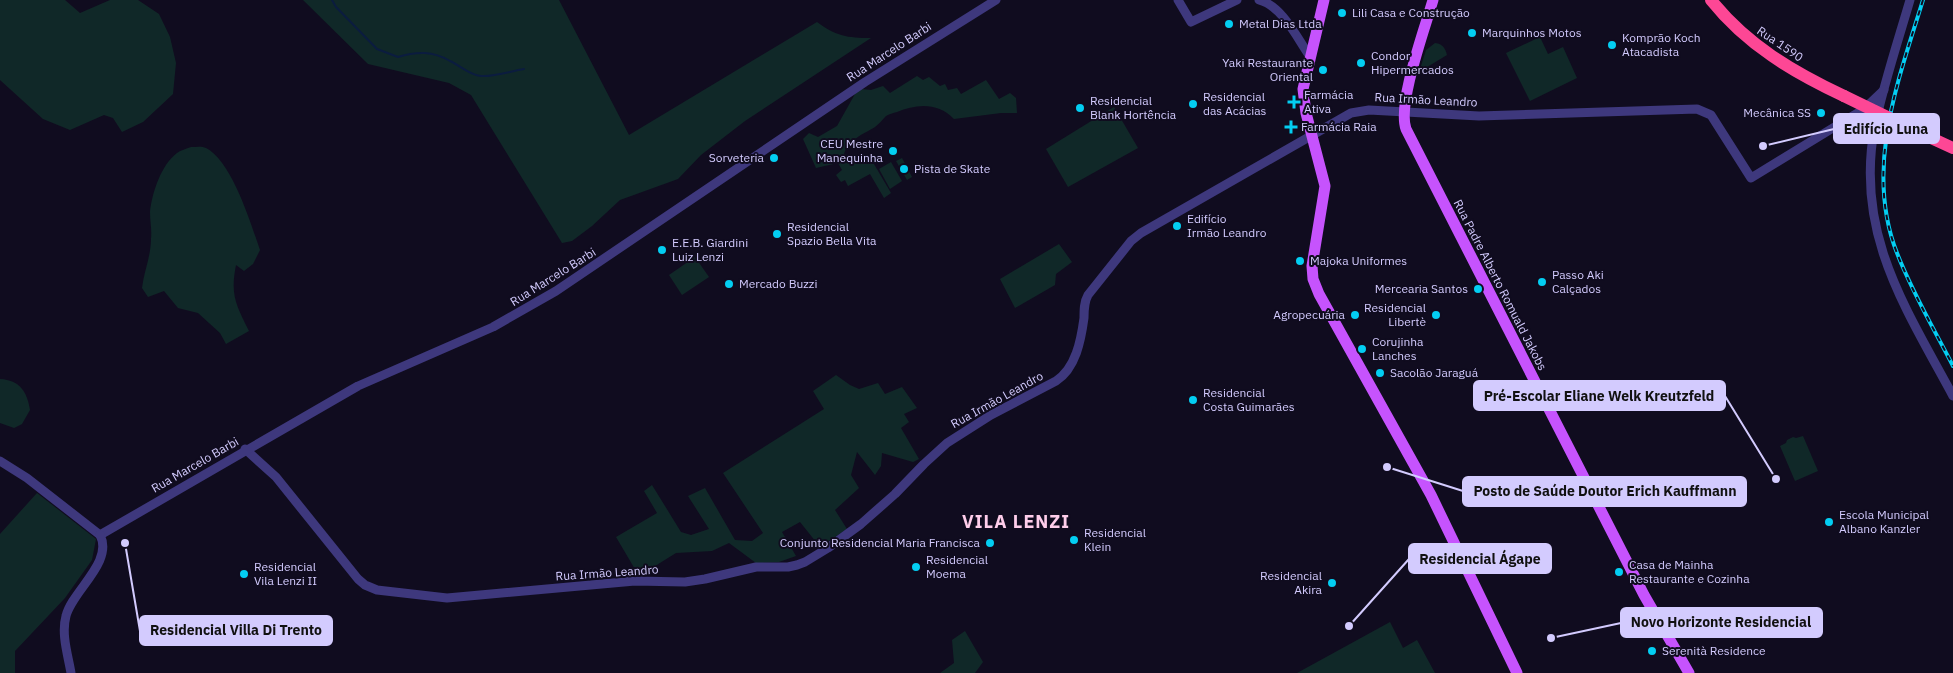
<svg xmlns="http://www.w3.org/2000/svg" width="1953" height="673" font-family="'IBM Plex Sans',sans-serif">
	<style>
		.green { fill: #102828 }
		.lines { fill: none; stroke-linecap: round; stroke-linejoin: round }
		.stream { stroke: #0b1c3f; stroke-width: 2 }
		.minor { stroke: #3e387d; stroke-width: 9 }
		.major { stroke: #c653fd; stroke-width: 11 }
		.highway { stroke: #fd4795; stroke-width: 12 }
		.rail-casing { stroke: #03cef2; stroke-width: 4 }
		.rail { stroke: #100c1f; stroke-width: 2; stroke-dasharray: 5.5; stroke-linecap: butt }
		.highway-bridge { stroke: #fd4795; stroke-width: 12 }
		.poi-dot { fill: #03cef2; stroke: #100c1f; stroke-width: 2 }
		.labels { text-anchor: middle; stroke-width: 4; stroke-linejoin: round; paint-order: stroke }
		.poi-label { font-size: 12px; fill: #d3cbfe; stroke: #100c1f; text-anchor: start }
		.street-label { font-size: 12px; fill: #d3cbfe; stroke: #100c1f }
		.district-label { font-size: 18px; font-weight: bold; letter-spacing: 1px; fill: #fecdea; stroke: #100c1f }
		.leader { fill: none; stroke: #d3cbfe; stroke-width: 2 }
		.callout-dot { fill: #d3cbfe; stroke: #100c1f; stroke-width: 2 }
		.callout { fill: #d3cbfe; stroke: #d3cbfe; stroke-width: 2 }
		.callout-label { font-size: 14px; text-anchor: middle; font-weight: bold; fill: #111 }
	</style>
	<rect width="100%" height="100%" fill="#100c1f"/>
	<!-- green -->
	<g class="green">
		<polygon points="0,0 65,0 80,13 110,0 138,0 159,14 170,37 176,63 173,94 143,122 122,132 113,118 104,115 70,130 43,119 0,80"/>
		<path d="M 303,0 L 559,0 L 629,135 L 817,22 C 836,36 847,38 871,38 L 745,121 L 701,155 L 678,179 L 620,200 L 592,226 L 572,241 L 562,243 L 471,95 L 449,83 L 368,64 Z"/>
		<polygon points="1540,37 1548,54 1563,47 1577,78 1530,101 1506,53"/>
		<path d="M 1435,43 C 1443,44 1445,48 1447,55 L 1419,72 L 1426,50 Z"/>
		<path d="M 917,76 L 923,80 L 929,77 L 940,86 L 945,84 L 948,90 L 957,88 L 961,94 L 986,80 L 999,99 L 1010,93 L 1016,98 L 1017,113 L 1001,113 L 954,119 C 938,102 916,104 897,112 C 893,113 889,114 886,116 C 882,120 879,124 875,127 C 862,135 849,139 844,154 L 850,157 L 871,159 L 891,193 L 884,198 L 870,174 L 848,186 L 845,180 L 841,182 L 836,175 L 842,170 L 838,163 L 816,168 L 803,139 L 809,133 L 818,137 L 837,126 L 855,94 L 861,89 L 871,90 L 883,86 L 890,93 Z"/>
		<polygon points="1114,107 1138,148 1068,187 1046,149"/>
		<path d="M 191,147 C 196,147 202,146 206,148 C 232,161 251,224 260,250 L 253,264 L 244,271 L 236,265 C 230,295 236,305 249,331 L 226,344 L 220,333 L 198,313 L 178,308 L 164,291 L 148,297 L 142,288 C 144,271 151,256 151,239 C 152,230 150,221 150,212 C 152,193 161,165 177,153 C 181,150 186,149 191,147 Z"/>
		<polygon points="902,158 912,177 907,180 896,161"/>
		<polygon points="891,162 902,181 890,189 879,169"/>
		<polygon points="1059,244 1072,262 1056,274 1055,285 1015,308 1000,279"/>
		<polygon points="695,257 709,277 682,295 669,275"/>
		<polygon points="836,375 850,385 859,389 878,383 885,394 902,387 917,408 904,414 909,422 901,428 919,459 913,462 882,453 881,466 875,475 857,452 851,475 859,488 835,510 847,529 820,547 800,522 782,532 796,556 779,562 756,563 729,543 712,551 676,553 639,576 616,537 657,513 644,491 652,485 681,532 691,535 709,529 688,496 705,488 735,540 752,541 763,533 723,473 824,409 813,391"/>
		<path d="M 0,379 C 20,380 27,392 30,410 L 22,424 L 14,428 L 0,423 Z"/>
		<polygon points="1803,436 1818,471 1795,481 1780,446 1786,443 1787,440 1793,437 1796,438"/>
		<polygon points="37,493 96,539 92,560 65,598 15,651 15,673 0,673 0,534"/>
		<polygon points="1390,622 1403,648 1417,640 1435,673 1297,673"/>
		<polygon points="965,631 983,662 975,673 940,673 954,663 952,640"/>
	</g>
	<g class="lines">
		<!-- stream -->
		<path class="stream" d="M 332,0 L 336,7 L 377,49 L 398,57 C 417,51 433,51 450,61 C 461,66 469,75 481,76 C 494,77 511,71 524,69"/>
		<!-- minor -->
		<g class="minor">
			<polyline points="1178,0 1191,22 1237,0"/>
			<path d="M 1259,0 C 1282,6 1296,36 1309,55"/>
			<path d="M 1910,0 C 1898,41 1884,83 1875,125 C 1854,232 1905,307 1953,396"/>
			<polyline points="1853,116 1875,124"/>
			<path d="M 245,449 L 276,477 L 358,579 L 365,585 L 377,590 L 447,598 L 635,581 L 685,582 L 705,579 L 756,567 L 788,567 L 797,565 L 805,562 L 828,548 L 861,524 L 895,494 L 924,464 L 947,443 L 991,415 L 1056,381 C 1076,368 1081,340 1084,318 C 1084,310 1084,302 1088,295 L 1131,241 L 1141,233 L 1351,113 L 1369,110 L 1479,116 L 1697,109 L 1711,115 L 1751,178 L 1864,109 L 1884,90"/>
			<polyline points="0,461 27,478 100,535"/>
			<polyline points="100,535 358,386 493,327 556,291 865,82 996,0"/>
			<path d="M 71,673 C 68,655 61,634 66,616 C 72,591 114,562 100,535"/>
		</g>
		<!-- major -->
		<g class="major">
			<polyline points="1324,0 1303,89 1306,113 1325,186 1312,266 1313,279 1319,294 1431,495 1517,673"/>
			<path d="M 1433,0 C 1425,28 1397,104 1406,129 L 1644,595 L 1689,673"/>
		</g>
		<!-- highway -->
		<g class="highway">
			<path d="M 1711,0 C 1747,45 1793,72 1844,96"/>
			<polyline points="1916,131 1953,148"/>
		</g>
		<!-- rail casing -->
		<g class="rail-casing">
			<path id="rail" d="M 1923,0 C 1898,81 1864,169 1897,253 C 1912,292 1934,329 1953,366"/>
		</g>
		<!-- rail -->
		<use href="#rail" class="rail"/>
		<!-- highway-bridge -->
		<polyline class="highway-bridge" points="1844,96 1916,131"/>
	</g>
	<!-- markers -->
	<g class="poi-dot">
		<circle cx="1342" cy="13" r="5"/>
		<circle cx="1229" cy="24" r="5"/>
		<circle cx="1472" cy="33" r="5"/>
		<circle cx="1612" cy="45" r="5"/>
		<circle cx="1361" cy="63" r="5"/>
		<circle cx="1323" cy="70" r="5"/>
		<path d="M1291.5 94.5h5v5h5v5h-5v5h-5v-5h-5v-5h5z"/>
		<circle cx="1193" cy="104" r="5"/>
		<circle cx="1080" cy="108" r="5"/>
		<circle cx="1821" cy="113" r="5"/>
		<path d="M1288.5 119.5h5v5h5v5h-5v5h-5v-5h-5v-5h5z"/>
		<circle cx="893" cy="151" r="5"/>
		<circle cx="774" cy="158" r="5"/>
		<circle cx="904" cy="169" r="5"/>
		<circle cx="1177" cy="226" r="5"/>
		<circle cx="777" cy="234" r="5"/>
		<circle cx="662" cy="250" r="5"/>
		<circle cx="1300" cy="261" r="5"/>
		<circle cx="1542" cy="282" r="5"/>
		<circle cx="729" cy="284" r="5"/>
		<circle cx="1478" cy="289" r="5"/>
		<circle cx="1355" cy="315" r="5"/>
		<circle cx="1436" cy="315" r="5"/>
		<circle cx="1362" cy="349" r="5"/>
		<circle cx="1380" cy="373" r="5"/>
		<circle cx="1193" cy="400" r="5"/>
		<circle cx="1829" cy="522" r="5"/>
		<circle cx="1074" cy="540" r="5"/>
		<circle cx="990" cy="543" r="5"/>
		<circle cx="916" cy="567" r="5"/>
		<circle cx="1619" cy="572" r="5"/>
		<circle cx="244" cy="574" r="5"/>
		<circle cx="1332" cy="583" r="5"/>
		<circle cx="1652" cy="651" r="5"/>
	</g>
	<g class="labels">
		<!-- poi labels -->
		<g class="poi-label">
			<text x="1352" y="17">Lili Casa e Construção</text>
			<text x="1239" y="28">Metal Dias Ltda</text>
			<text x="1482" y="37">Marquinhos Motos</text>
			<text x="1622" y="42">Komprão Koch<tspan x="1622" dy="14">Atacadista</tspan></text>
			<text x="1371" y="60">Condor<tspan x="1371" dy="14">Hipermercados</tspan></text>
			<text x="1313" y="67" text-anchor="end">Yaki Restaurante<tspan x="1313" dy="14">Oriental</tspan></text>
			<text x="1304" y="99">Farmácia<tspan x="1304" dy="14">Ativa</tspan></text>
			<text x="1203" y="101">Residencial<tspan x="1203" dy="14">das Acácias</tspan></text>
			<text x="1090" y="105">Residencial<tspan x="1090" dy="14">Blank Hortência</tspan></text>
			<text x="1811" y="117" text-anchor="end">Mecânica SS</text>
			<text x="1301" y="131">Farmácia Raia</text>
			<text x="883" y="148" text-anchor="end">CEU Mestre<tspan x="883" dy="14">Manequinha</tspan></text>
			<text x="764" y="162" text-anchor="end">Sorveteria</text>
			<text x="914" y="173">Pista de Skate</text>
			<text x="1187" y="223">Edifício<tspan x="1187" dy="14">Irmão Leandro</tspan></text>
			<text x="787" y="231">Residencial<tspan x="787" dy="14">Spazio Bella Vita</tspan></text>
			<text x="672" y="247">E.E.B. Giardini<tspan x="672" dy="14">Luiz Lenzi</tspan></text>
			<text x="1310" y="265">Majoka Uniformes</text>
			<text x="1552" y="279">Passo Aki<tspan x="1552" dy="14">Calçados</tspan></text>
			<text x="739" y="288">Mercado Buzzi</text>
			<text x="1468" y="293" text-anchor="end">Mercearia Santos</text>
			<text x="1426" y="312" text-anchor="end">Residencial<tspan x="1426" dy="14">Libertè</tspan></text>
			<text x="1345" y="319" text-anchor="end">Agropecuária</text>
			<text x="1372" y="346">Corujinha<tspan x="1372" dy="14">Lanches</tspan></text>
			<text x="1390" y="377">Sacolão Jaraguá</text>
			<text x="1203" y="397">Residencial<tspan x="1203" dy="14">Costa Guimarães</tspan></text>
			<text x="1839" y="519">Escola Municipal<tspan x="1839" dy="14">Albano Kanzler</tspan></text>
			<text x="1084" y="537">Residencial<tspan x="1084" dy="14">Klein</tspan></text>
			<text x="980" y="547" text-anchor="end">Conjunto Residencial Maria Francisca</text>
			<text x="926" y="564">Residencial<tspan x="926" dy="14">Moema</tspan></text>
			<text x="1629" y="569">Casa de Mainha<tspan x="1629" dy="14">Restaurante e Cozinha</tspan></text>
			<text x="254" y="571">Residencial<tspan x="254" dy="14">Vila Lenzi II</tspan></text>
			<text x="1322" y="580" text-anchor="end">Residencial<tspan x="1322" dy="14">Akira</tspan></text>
			<text x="1662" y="655">Serenità Residence</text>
		</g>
		<!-- street labels -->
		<g class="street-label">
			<text transform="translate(1780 44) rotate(34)" y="4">Rua 1590</text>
			<text transform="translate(889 52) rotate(-33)" y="4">Rua Marcelo Barbi</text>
			<text transform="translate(1426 100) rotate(3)" y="4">Rua Irmão Leandro</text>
			<text transform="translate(553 277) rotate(-32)" y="4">Rua Marcelo Barbi</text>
			<text transform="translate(1500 285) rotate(63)" y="4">Rua Padre Alberto Romuald Jakobs</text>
			<text transform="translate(997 400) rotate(-29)" y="4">Rua Irmão Leandro</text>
			<text transform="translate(195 465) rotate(-30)" y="4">Rua Marcelo Barbi</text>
			<text transform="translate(607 573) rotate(-4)" y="4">Rua Irmão Leandro</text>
		</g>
		<!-- district labels -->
		<g class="district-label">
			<text x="1016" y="528">VILA LENZI</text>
		</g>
	</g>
	<!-- callouts -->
	<path class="leader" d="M1763 146L1834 129M1776 479L1725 396M1387 467L1463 491M1349 626L1409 559M1551 638L1621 623M125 543L140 631"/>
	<g class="callout-dot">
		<circle cx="1763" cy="146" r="5"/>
		<circle cx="1776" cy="479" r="5"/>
		<circle cx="1387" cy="467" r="5"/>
		<circle cx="1349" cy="626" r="5"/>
		<circle cx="1551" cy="638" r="5"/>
		<circle cx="125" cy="543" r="5"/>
	</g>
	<g class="callout">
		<rect x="1834" y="114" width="105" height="29" rx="5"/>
		<rect x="1474" y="381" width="251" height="29" rx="5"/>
		<rect x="1463" y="477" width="283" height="29" rx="5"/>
		<rect x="1409" y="544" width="142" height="29" rx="5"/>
		<rect x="1621" y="608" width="201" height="29" rx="5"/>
		<rect x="140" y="616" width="192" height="29" rx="5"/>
	</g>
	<g class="callout-label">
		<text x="1886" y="134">Edifício Luna</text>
		<text x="1599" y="401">Pré-Escolar Eliane Welk Kreutzfeld</text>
		<text x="1605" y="496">Posto de Saúde Doutor Erich Kauffmann</text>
		<text x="1480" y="564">Residencial Ágape</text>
		<text x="1721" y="627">Novo Horizonte Residencial</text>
		<text x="236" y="635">Residencial Villa Di Trento</text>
	</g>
</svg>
